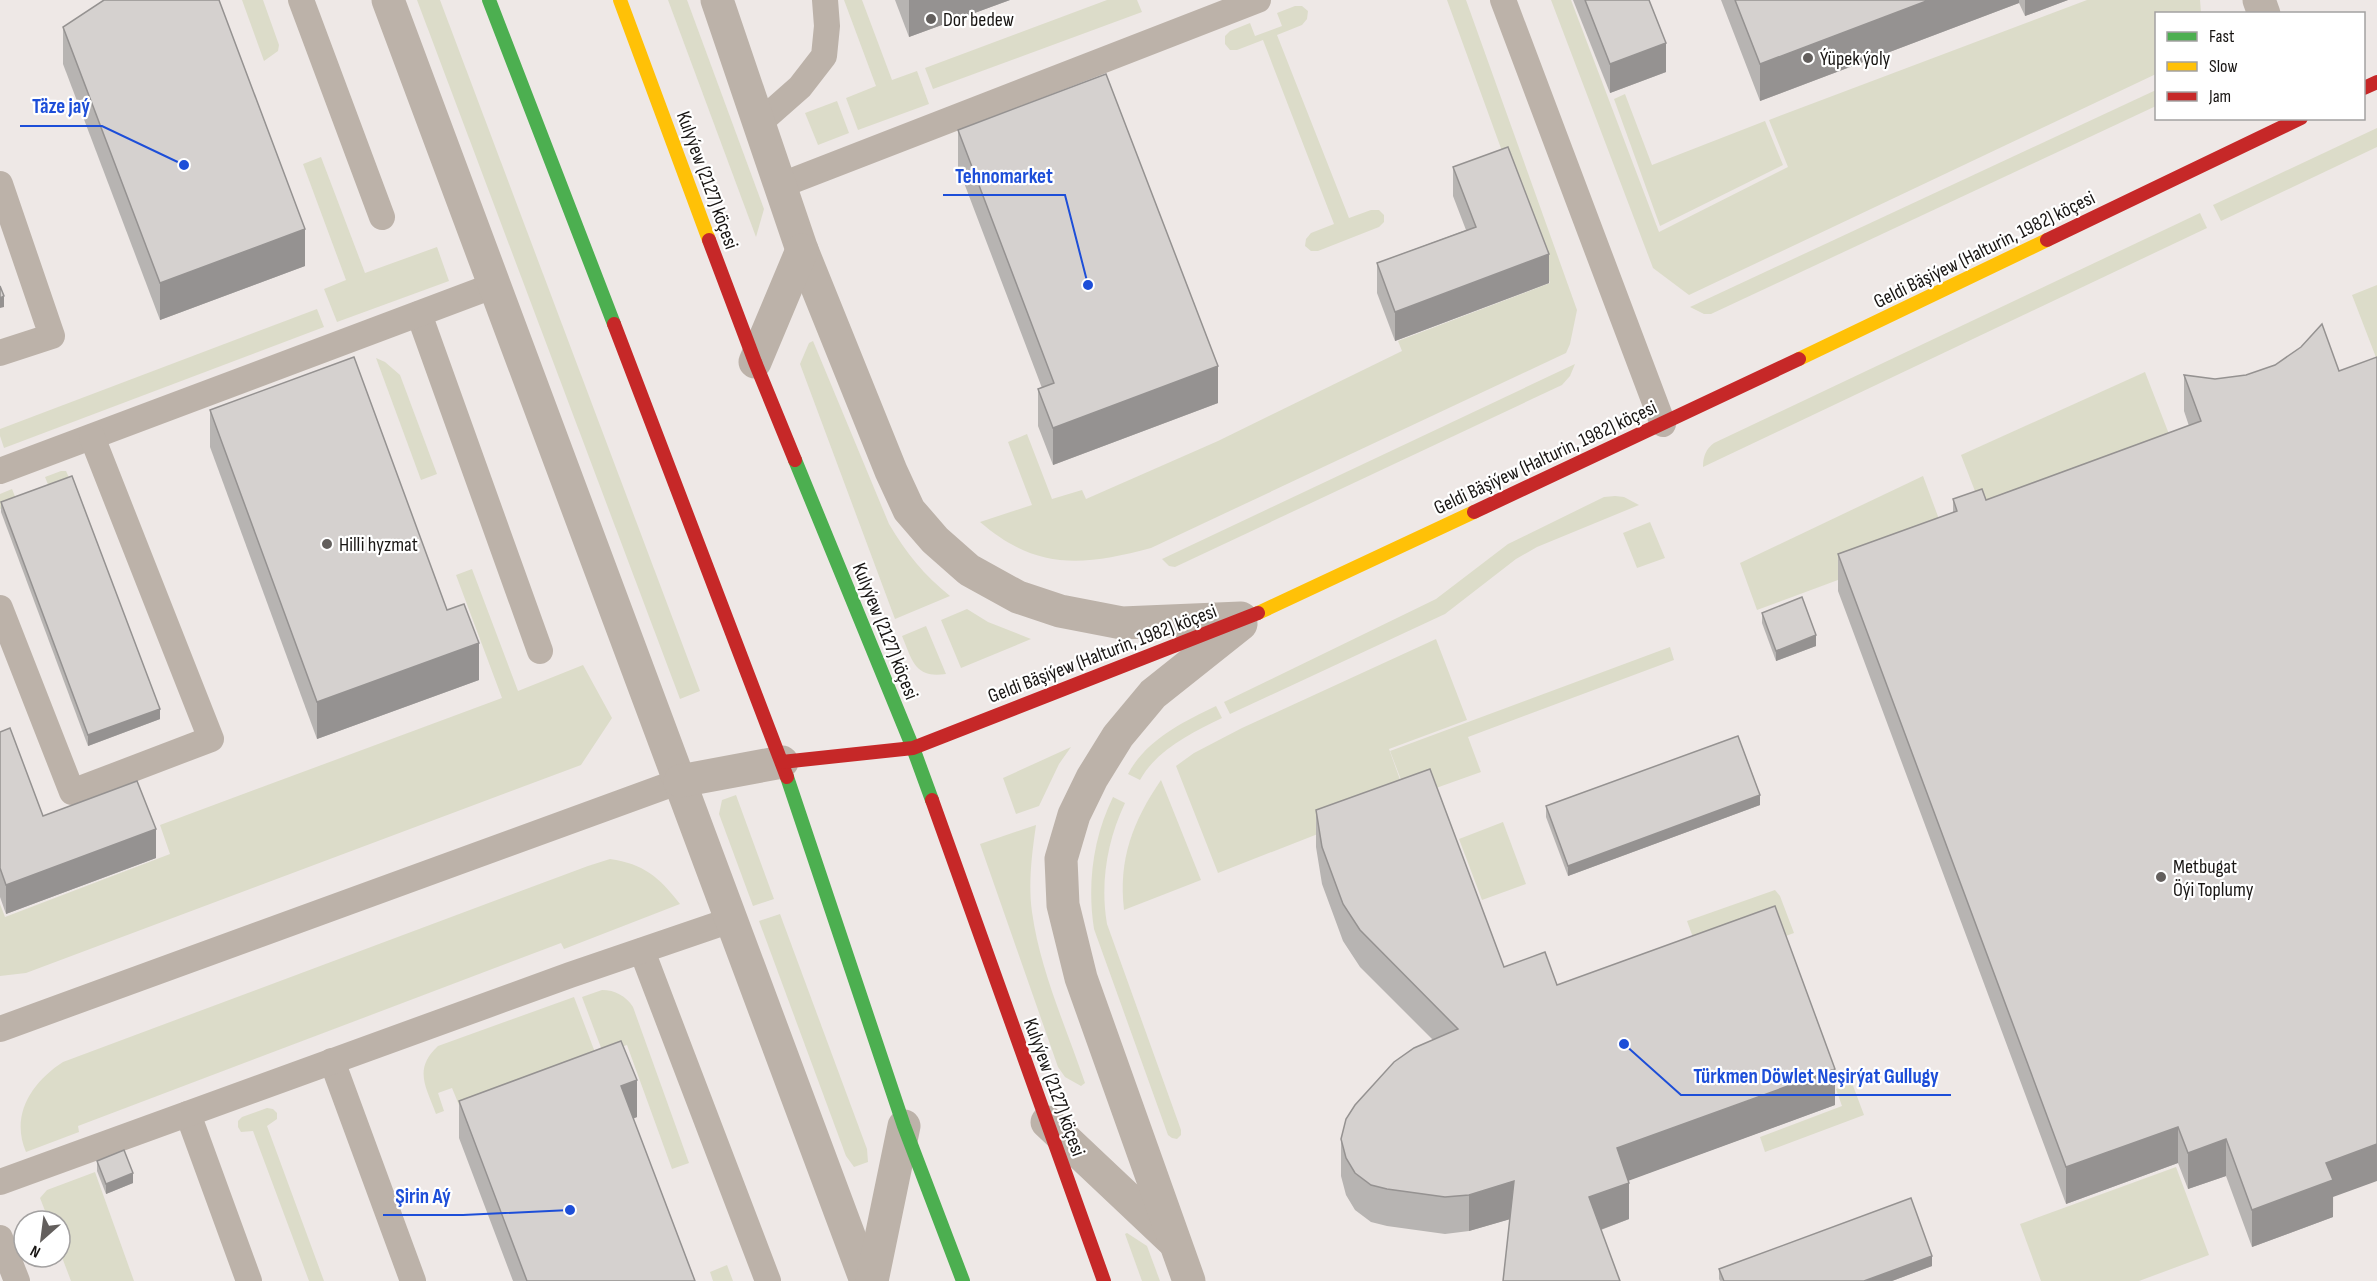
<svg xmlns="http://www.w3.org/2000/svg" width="2377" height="1281" font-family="'Sofia Sans Condensed',sans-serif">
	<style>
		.green { fill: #dcdcc9 }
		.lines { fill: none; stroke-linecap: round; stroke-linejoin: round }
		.lane { stroke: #bcb2a9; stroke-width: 26 }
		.street { stroke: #bcb2a9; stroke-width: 33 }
		.fast { stroke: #4caf50; stroke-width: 14 }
		.slow { stroke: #ffc107; stroke-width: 14 }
		.jam { stroke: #c62828; stroke-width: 14 }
		.wall { fill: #b7b4b2 }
		.shaded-wall { fill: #959291 }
		.building { fill: #d5d1cf; stroke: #959291; stroke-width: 1.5 }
		.poi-dot { fill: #635f5d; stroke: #fff; stroke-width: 2 }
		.labels { text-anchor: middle; stroke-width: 4.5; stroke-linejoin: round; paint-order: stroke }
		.poi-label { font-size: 20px; fill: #181513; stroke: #fff; text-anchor: start }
		.street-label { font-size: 20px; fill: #181513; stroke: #fff }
		.leader { fill: none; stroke: #1d4ed8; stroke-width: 2 }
		.callout-dot { fill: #1d4ed8; stroke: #fff; stroke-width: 2 }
		.callout-label { font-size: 21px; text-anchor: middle; font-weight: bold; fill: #1d4ed8; stroke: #fff; stroke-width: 4.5; stroke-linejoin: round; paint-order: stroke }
	</style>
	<rect width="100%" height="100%" fill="#eee8e6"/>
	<!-- green -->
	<g class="green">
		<polygon points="242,0 263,0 279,45 278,51 264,61"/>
		<polygon points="417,0 440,0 700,691 680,699"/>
		<polygon points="668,0 687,0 764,209 756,237"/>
		<polygon points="844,0 862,0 892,80 917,71 929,104 858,130 846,98 876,86"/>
		<polygon points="1107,0 1137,0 1142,12 933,89 925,68"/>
		<path d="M 1447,0 L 1466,0 L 1577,310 L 1570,344 L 1566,353 L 1151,548 C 1083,566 1037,571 980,522 L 1032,505 L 1008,442 L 1027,434 L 1052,499 L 1082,490 L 1086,499 L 1218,441 L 1402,351 L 1398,341 L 1550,283 Z"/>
		<polygon points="1551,0 1571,0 1659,232 1788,167 1769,120 2087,0 2200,0 2201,13 2156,14 2156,74 1689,295 1653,268"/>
		<polygon points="1295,6 1302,6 1308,11 1307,19 1302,25 1277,35 1349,218 1371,210 1379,210 1384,215 1384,222 1379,227 1318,251 1311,251 1305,246 1306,239 1311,233 1334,224 1263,40 1237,50 1230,50 1225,44 1225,36 1230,31 1250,23 1255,36 1282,26 1277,13"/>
		<polygon points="2156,90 2156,106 1711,314 1704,314 1690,307"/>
		<polygon points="1625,94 1652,165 1765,121 1783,165 1660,226 1614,99"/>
		<polygon points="837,101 849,133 818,145 805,113"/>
		<polygon points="2377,128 2377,147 2221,221 2213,205"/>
		<polygon points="321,157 365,273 437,247 449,281 337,322 324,289 346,280 303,164"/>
		<path d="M 2200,213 L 2207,228 L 1703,467 C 1703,456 1706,449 1714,443 Z"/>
		<polygon points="2377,285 2377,360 2352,295"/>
		<polygon points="317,309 324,327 4,448 0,436 0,429"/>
		<path d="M 813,341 L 889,524 C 906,553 924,575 950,596 L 895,619 L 800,364 L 809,343 Z"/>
		<polygon points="376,358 385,362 400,375 437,474 421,480"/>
		<polygon points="1575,364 1570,376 1562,385 1175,567 1169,566 1162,559"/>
		<polygon points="2145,372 2179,460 1990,530 1961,455"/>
		<polygon points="61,471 66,471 70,480 66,484 0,509 0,494 12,489 16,499 49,487 45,477"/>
		<polygon points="1923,476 1949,546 1873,567 1757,610 1740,563"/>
		<polygon points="1615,496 1624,497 1639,505 1537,547 1516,559 1445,614 1230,714 1224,702 1436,599 1508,544 1604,497"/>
		<polygon points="1650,522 1665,558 1637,568 1623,533"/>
		<polygon points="472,569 518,691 583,665 612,718 581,765 26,973 0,976 0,904 5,917 170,854 160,825 502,698 456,575"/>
		<polygon points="967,609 988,622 1031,639 961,668 941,620"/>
		<path d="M 926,626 L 946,674 C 915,679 912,660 902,636 Z"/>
		<polygon points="1436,639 1467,720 1389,749 1407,799 1218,873 1176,766 1194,753 1242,728"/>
		<polygon points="1670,647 1674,660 1468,737 1481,772 1408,798 1390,751"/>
		<path d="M 1216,706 L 1222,718 C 1192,733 1157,749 1140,780 L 1128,774 C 1146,740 1183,722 1216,706 Z"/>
		<polygon points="1071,747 1059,764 1039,806 1016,814 1003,778"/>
		<path d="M 1161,780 L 1201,880 L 1124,910 C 1118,859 1133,821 1161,780 Z"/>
		<polygon points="736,795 774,899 753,906 719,814 722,800"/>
		<path d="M 1113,797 L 1125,803 C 1107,841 1100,883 1107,924 L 1181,1130 L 1181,1135 L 1177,1139 L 1172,1138 L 1168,1135 L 1094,929 C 1087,884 1093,838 1113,797 Z"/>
		<polygon points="1503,822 1526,884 1482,900 1459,839"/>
		<path d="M 1036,825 C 1032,853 1028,884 1032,912 C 1040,970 1066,1027 1085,1083 L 1081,1086 L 1065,1077 L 1058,1067 L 980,844 Z"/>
		<path d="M 610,859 C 644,864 659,877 680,904 L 564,949 L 561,943 L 78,1126 L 79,1132 L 26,1152 C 10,1115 32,1082 63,1062 L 588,866 Z"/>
		<polygon points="1775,890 1780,896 1794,933 1777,939 1699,954 1687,921"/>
		<polygon points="780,914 867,1149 868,1162 854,1167 846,1156 759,921"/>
		<path d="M 602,990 C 615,990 626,996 633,1007 L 689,1163 L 672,1169 L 627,1045 L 603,1053 L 582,997 Z"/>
		<path d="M 574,997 L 596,1055 L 459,1105 L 452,1088 L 438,1093 L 444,1111 L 436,1114 C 426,1087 413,1069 438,1046 Z"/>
		<polygon points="1852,1083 1864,1115 1765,1152 1760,1137 1842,1106 1836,1089"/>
		<polygon points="267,1108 273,1109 277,1113 277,1119 267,1126 324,1281 309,1281 253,1131 241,1132 238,1127 238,1121 242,1117"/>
		<polygon points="2176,1167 2209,1255 2139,1281 2041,1281 2020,1224"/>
		<polygon points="95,1172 134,1281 71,1281 60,1252 60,1221 49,1221 40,1198 47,1190"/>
		<polygon points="1127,1233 1147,1246 1160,1281 1142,1281 1125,1234"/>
		<polygon points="727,1265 733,1281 713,1281 710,1272"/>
	</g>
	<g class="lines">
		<!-- lane -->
		<g class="lane">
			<polyline points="301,0 382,217"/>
			<polyline points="1503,0 1663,424"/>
			<polyline points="758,124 800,87 824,56 827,26 825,0"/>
			<polyline points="0,184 52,336 0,353"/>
			<polyline points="779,186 1258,0"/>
			<polyline points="419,314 540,651"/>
			<polyline points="0,471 495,285"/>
			<polyline points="0,608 72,792 211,739 92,437"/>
			<polyline points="642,951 768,1281"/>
			<polyline points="0,1029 680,781"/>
			<polyline points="332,1061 413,1281"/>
			<polyline points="188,1114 249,1281"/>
			<polyline points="0,1182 570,975 731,920"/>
			<polyline points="0,1238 17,1281"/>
		</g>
		<!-- street -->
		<g class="street">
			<polyline points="388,0 866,1281"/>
			<polyline points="717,0 802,250 891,471 909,510 935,540 969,570 1018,597 1060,611 1122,623 1241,618"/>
			<polyline points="2259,0 2264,14"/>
			<polyline points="755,362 802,250"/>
			<polyline points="680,781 782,762"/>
			<polyline points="1047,1122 1172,1240"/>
			<polyline points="872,1281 904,1126"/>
			<polyline points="1189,1281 1081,978 1063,905 1061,859 1074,815 1092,778 1118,736 1153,694 1241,624"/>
		</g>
		<!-- fast -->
		<g class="fast">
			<polyline points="489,0 614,324"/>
			<polyline points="795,460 913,748 932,800"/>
			<polyline points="787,777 904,1126 963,1281"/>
		</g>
		<!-- slow -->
		<g class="slow">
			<polyline points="620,0 709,240"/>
			<polyline points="1799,359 2047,240"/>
			<polyline points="1258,613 1474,512"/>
		</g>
		<!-- jam -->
		<g class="jam">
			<polyline points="2364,88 2377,82"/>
			<polyline points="709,240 755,362 795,460"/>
			<polyline points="2047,240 2301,118"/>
			<polyline points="614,324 787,777"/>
			<polyline points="1474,512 1799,359"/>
			<polyline points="782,762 913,748 1258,613"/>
			<polyline points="932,800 1104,1281"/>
		</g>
	</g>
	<!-- wall -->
	<g class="wall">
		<polygon points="895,0 1010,0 909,37"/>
		<polygon points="1573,0 1649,0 1666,72 1610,93"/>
		<polygon points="1721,0 2068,0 2025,16 2019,3 1760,101"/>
		<polygon points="63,27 305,266 160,320 63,64"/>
		<polygon points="958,130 1218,403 1053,465 1038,426 1038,389 1042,388 958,167"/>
		<polygon points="1453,167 1549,283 1395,341 1377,293 1377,263 1466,230 1453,196"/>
		<polygon points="2339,371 2333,1217 2252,1247 2226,1176 2188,1189 2178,1163 2066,1204 1838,591 1838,554 1953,513 1953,499 1986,500 2189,426 2184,411 2184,375 2215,379"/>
		<polygon points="210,410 447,610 479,680 317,739 210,447"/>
		<polygon points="1,502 160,719 88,746 1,512"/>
		<polygon points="1762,613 1816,646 1776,661 1762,623"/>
		<polygon points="0,732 43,816 156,858 6,914 0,897"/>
		<polygon points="1760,805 1568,876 1546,817 1546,806"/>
		<polygon points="1316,810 1504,967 1557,985 1835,1105 1629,1180 1629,1219 1601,1230 1510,1219 1469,1231 1445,1234 1387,1226 1371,1222 1355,1210 1346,1195 1341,1176 1341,1139 1433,1040 1360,967 1343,941 1322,884 1316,847"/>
		<polygon points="459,1101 637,1117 633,1119 695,1281 513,1281 459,1138"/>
		<polygon points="97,1161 133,1183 106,1194 97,1171"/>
		<polygon points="1932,1266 1892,1281 1720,1281 1719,1279 1719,1269"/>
	</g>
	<!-- shaded-wall -->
	<g class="shaded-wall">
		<polygon points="909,0 1010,0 909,37"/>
		<polygon points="1929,0 2019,0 2019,3 1760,101 1760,64"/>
		<polygon points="2025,0 2068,0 2025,16"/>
		<polygon points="1666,43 1666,72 1610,93 1610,64"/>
		<polygon points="305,229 305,266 160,320 160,283"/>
		<polygon points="1549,254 1549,283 1395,341 1395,312"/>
		<polygon points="4,296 4,307 0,308 0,298"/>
		<polygon points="1218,366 1218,403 1053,465 1053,428"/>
		<polygon points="1816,635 1816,646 1776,661 1776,651"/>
		<polygon points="479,643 479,680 317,739 317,702"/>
		<polygon points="160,709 160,719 88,746 88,735"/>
		<polygon points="1760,795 1760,805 1568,876 1568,866"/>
		<polygon points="156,829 156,858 6,914 6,885"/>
		<polygon points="1835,1069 1835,1105 1617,1185 1617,1148"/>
		<polygon points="637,1080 637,1117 621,1123 621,1086"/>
		<polygon points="2178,1127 2178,1163 2066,1204 2066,1167"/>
		<polygon points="2226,1139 2226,1176 2188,1189 2188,1153"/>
		<polygon points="2377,1144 2377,1181 2333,1197 2333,1217 2252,1247 2252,1210 2326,1163"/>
		<polygon points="133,1173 133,1183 106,1194 106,1184"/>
		<polygon points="1514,1181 1514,1218 1469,1231 1469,1195"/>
		<polygon points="1629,1183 1629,1219 1589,1234 1589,1197"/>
		<polygon points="1932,1256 1932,1266 1892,1281 1864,1281"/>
	</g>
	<!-- building -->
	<g class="building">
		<polygon points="104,0 219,0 305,229 160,283 63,27"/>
		<polygon points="1585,0 1649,0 1666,43 1610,64"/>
		<polygon points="1735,0 1929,0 1760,64"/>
		<polygon points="1106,74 1218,366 1053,428 1038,389 1054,383 958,130"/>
		<polygon points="1508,147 1549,254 1395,312 1377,263 1476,227 1453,167"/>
		<polygon points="0,286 4,296 0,298"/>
		<polygon points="2322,324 2339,371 2377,357 2377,1144 2326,1163 2333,1180 2252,1210 2226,1139 2188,1153 2178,1127 2066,1167 1838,554 1957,511 1953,499 1982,489 1986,500 2201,421 2184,375 2215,379 2246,375 2275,365 2301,347"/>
		<polygon points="354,357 447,610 464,604 479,643 317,702 210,410"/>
		<polygon points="72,476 160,709 88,735 1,502"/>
		<polygon points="1802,597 1816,635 1776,651 1762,613"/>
		<polygon points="10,728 43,816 137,781 156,829 6,885 0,868 0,732"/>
		<polygon points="1738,736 1760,795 1568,866 1546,806"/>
		<polygon points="1430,769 1504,967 1545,952 1557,985 1775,906 1835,1069 1617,1148 1629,1183 1589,1197 1620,1281 1503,1281 1514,1181 1469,1195 1445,1197 1387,1189 1371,1185 1355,1173 1346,1158 1341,1139 1346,1119 1355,1105 1394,1062 1414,1048 1458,1029 1360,930 1343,904 1322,847 1316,810"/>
		<polygon points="621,1041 637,1080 621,1086 695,1281 527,1281 459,1101"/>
		<polygon points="124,1150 133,1173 106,1184 97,1161"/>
		<polygon points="1911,1198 1932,1256 1864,1281 1724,1281 1719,1269"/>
	</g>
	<!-- markers -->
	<g class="poi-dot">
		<circle cx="931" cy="19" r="6"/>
		<circle cx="1808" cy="58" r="6"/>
		<circle cx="327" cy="544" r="6"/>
		<circle cx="2161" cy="877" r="6"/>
	</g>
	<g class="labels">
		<!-- poi labels -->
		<g class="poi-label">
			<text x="943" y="26">Dor bedew</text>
			<text x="1820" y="65">Ýüpek ýoly</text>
			<text x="339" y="551">Hilli hyzmat</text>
			<text x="2173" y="873">Metbugat<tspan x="2173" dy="23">Öýi Toplumy</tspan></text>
		</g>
		<!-- street labels -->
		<g class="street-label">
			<text transform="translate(708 180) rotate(70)" y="7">Kulyýew (2127) köçesi</text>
			<text transform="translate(1984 249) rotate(-26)" y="7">Geldi Bäşiýew (Halturin, 1982) köçesi</text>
			<text transform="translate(1545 457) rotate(-25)" y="7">Geldi Bäşiýew (Halturin, 1982) köçesi</text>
			<text transform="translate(886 631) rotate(68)" y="7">Kulyýew (2127) köçesi</text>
			<text transform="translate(1102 653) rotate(-21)" y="7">Geldi Bäşiýew (Halturin, 1982) köçesi</text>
			<text transform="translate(1055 1087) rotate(70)" y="7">Kulyýew (2127) köçesi</text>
		</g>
	</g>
	<!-- callouts -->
	<path class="leader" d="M184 165L102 126H20M1088 285L1065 195H943M1624 1044L1681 1095H1951M570 1210L463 1215H383"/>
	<g class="callout-dot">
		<circle cx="184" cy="165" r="6"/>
		<circle cx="1088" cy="285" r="6"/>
		<circle cx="1624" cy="1044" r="6"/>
		<circle cx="570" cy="1210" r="6"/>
	</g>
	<g class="callout-label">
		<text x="61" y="113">Täze jaý</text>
		<text x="1004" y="183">Tehnomarket</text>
		<text x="1816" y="1083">Türkmen Döwlet Neşirýat Gullugy</text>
		<text x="423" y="1203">Şirin Aý</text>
	</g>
	<!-- legend -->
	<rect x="2155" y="12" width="210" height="108" fill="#ffffff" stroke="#a3a1a1" stroke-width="1.5"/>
	<rect x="2167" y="32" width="30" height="9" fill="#4caf50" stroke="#a3a1a1" stroke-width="1.5"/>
	<text x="2209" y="42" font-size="18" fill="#181513">Fast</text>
	<rect x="2167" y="62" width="30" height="9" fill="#ffc107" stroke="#a3a1a1" stroke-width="1.5"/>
	<text x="2209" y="72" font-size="18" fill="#181513">Slow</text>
	<rect x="2167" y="92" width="30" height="9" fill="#c62828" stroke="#a3a1a1" stroke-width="1.5"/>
	<text x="2209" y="102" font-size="18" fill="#181513">Jam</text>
	<!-- north arrow -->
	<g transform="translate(42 1239) rotate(208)"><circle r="28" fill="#ffffff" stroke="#a3a1a1" stroke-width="1.5"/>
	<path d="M0-4.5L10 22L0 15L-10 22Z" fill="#635f5d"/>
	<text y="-9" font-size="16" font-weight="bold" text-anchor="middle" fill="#181513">N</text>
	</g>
</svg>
